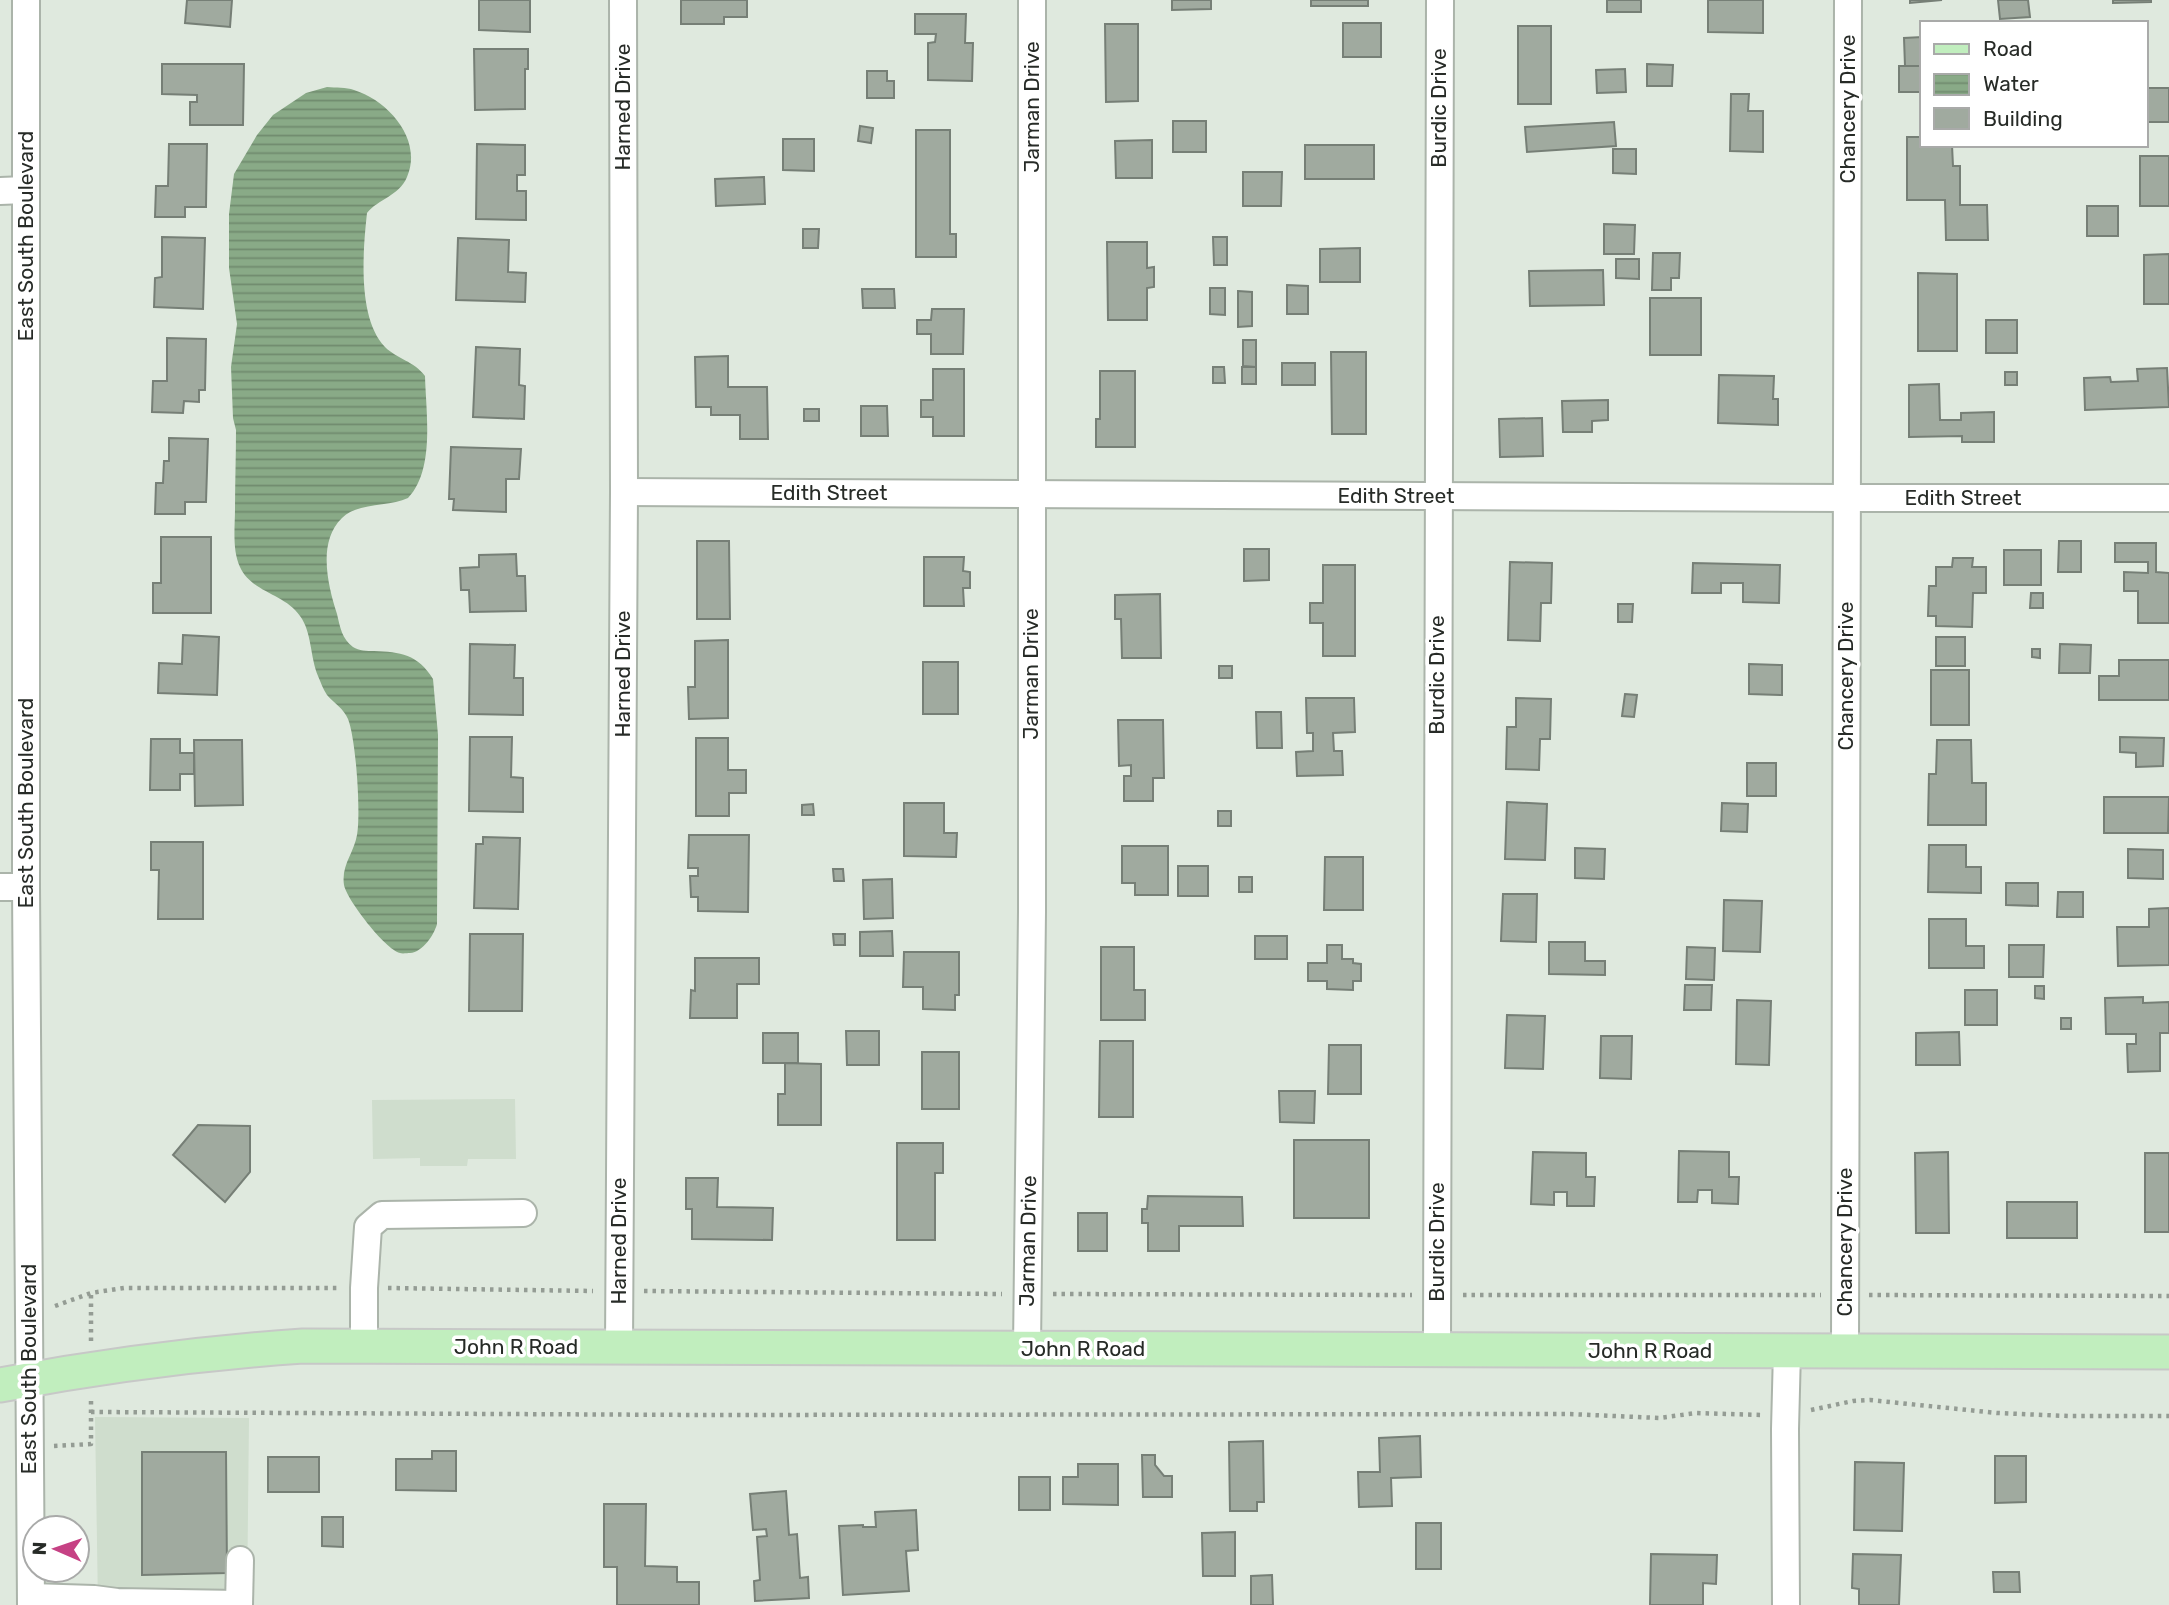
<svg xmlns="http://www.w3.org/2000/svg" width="2169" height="1605" font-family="Rubik,sans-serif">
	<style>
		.built { fill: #cfddcd }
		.water { fill: url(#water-rules) }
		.building { fill: #a0aa9f; stroke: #767f76; stroke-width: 2 }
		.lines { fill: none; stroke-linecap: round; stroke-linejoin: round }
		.minor-casing { stroke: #abb4aa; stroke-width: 30 }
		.major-casing { stroke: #c7c8c7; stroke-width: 37 }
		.path { stroke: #949c94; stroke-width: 4.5; stroke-dasharray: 3.5 5; stroke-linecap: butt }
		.minor { stroke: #fff; stroke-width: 26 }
		.major { stroke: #c1eebe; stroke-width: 33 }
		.labels { text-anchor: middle; stroke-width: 7; stroke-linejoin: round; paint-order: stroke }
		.street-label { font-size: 21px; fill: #272b27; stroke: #fff }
	</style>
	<defs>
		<pattern id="water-rules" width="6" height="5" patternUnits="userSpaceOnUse" patternTransform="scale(1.75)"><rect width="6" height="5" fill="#89aa87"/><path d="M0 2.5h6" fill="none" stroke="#708b6e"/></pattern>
	</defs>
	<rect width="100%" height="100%" fill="#dfe9de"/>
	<!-- built -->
	<g class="built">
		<polygon points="515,1099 516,1159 468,1159 467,1166 420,1166 420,1158 373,1159 372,1100"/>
		<polygon points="95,1417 249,1418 247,1605 98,1605"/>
	</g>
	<!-- water -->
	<path class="water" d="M 327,87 C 336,88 346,87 354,90 C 389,101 423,140 407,177 C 399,196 378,199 367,213 C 363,250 357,318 385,347 C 397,359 414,361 425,376 C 426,413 435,470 408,498 C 389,507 358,502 342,518 C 317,542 328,586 337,614 C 340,627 342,639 353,647 C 359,651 367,651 374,651 C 400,652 418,654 433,679 L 438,735 L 437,924 C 434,935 423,952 410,953 C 408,953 402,954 400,953 C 385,949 347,900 344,885 C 341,865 354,853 357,835 C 361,813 356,739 348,719 C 344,709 334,703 327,695 C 323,689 321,683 318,676 C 310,657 312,632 300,616 C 284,593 252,593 240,567 C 232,550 235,527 235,509 C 235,483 236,456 236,430 L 233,418 L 231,367 L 237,324 L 229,268 L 229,214 L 234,174 L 257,135 L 273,115 L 306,93 Z"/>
	<!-- building -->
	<g class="building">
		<polygon points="187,0 232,0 230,27 185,23"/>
		<polygon points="479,0 530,0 530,32 479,30"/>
		<polygon points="681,0 747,0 747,17 724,17 724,24 681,24"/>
		<polygon points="1172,0 1211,0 1211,9 1172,10"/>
		<rect x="1311" y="0" width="57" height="6"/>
		<rect x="1607" y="0" width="34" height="12"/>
		<polygon points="1708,0 1763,0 1763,33 1708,32"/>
		<polygon points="1910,0 1942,0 1910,3"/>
		<polygon points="1998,0 2028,0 2030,17 2000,19"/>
		<polygon points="2113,0 2151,0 2151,2 2113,3"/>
		<polygon points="915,14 966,14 965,43 973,43 972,81 928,80 928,43 935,42 936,34 915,34"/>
		<rect x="1343" y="23" width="38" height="34"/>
		<polygon points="1105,24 1138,24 1138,101 1106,102"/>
		<rect x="1518" y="26" width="33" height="78"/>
		<polygon points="1922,37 1922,66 1905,66 1904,38"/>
		<polygon points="474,49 528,49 528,69 525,69 525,109 475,110"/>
		<polygon points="162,64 244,64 243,125 190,125 190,102 197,102 197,95 162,94"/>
		<polygon points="1647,64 1673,65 1672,86 1647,86"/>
		<rect x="1899" y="66" width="23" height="26"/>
		<polygon points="1625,69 1626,92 1597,93 1596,70"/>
		<polygon points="867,71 887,71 887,81 894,81 894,98 867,98"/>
		<rect x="2146" y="88" width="23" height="34"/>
		<polygon points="1731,94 1749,94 1748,111 1763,111 1763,152 1730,151"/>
		<rect x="1173" y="121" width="33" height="31"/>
		<polygon points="1614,122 1616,146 1527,152 1525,127"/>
		<polygon points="860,126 873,128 871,143 858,141"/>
		<polygon points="916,130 950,130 950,234 956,234 956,257 916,257"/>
		<polygon points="1907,137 1922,137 1922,145 1952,145 1953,166 1960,166 1960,205 1987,205 1988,240 1946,240 1945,200 1907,200"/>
		<polygon points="783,139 814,139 814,171 783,170"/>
		<polygon points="1152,140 1152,178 1116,178 1115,141"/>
		<polygon points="169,144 207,144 206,207 185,207 185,217 155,217 156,186 168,186"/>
		<polygon points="477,144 525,145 525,175 517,175 517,191 526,191 526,220 476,219"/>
		<rect x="1305" y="145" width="69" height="34"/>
		<polygon points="1613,149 1636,149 1636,174 1613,173"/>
		<rect x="2140" y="156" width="29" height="50"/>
		<polygon points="1243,172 1282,172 1281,206 1243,206"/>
		<polygon points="764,177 765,204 716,206 715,179"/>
		<rect x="2087" y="206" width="31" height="30"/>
		<polygon points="1604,224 1635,225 1634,254 1604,254"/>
		<polygon points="803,229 819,229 818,248 803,248"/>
		<polygon points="162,237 205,238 203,309 154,307 155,278 162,277"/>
		<polygon points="1213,237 1227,237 1227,265 1214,265"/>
		<polygon points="458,238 509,240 508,272 526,273 525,302 456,300"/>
		<polygon points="1107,242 1147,242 1147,268 1154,267 1154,287 1147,288 1147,320 1108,320"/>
		<polygon points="1360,248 1360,282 1320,282 1320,249"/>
		<polygon points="1653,253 1680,253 1679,278 1671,278 1671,290 1652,290"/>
		<polygon points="2169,254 2169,304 2144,304 2144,255"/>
		<polygon points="1616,259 1639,259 1639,279 1616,278"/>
		<polygon points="1603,270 1604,305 1530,306 1529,271"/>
		<polygon points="1918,273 1957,274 1957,351 1918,351"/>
		<polygon points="1287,285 1308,286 1308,314 1287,314"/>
		<polygon points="1210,288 1225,288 1225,315 1210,314"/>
		<polygon points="862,289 894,289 895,308 863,308"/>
		<polygon points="1238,291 1252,292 1252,326 1238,327"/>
		<rect x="1650" y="298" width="51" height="57"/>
		<polygon points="932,309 964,309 963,354 931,354 931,334 917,334 917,320 931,320"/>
		<rect x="1986" y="320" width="31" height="33"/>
		<polygon points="167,338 206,339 205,390 199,390 199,402 184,401 183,413 152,412 153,381 167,381"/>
		<polygon points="1243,340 1256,340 1256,367 1243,366"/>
		<polygon points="476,347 520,349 519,385 525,386 524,419 473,417"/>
		<polygon points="1331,352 1366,352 1366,434 1332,434"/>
		<polygon points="728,356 728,387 767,387 768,439 740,439 740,415 711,415 711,407 696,407 695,357"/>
		<rect x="1282" y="363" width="33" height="22"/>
		<polygon points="1213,367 1224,367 1225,383 1213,383"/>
		<rect x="1242" y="367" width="14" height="17"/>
		<polygon points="2167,368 2169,407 2085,410 2084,378 2110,377 2111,382 2138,381 2137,369"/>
		<polygon points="933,369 964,369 964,436 933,436 933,417 921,417 921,400 933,400"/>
		<polygon points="1100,371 1135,371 1135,447 1096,447 1096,419 1100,419"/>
		<rect x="2005" y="372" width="12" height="13"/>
		<polygon points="1719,375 1774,376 1773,399 1778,399 1778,425 1718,423"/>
		<polygon points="1939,384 1940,420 1961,420 1961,413 1994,412 1994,442 1962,442 1962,436 1909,437 1909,385"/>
		<polygon points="1608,400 1608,420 1592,421 1592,432 1563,432 1562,401"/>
		<polygon points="861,406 887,406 888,436 861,436"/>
		<rect x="804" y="409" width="15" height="12"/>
		<polygon points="1542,418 1543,456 1500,457 1499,419"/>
		<polygon points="169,438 208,439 206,502 185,502 185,514 155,514 156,483 163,483 164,461 169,461"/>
		<polygon points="451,447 521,449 519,479 506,479 506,512 453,510 454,499 449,499"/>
		<polygon points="161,537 211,537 211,613 153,613 153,583 161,583"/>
		<polygon points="697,541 729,541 730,619 697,619"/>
		<polygon points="2059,541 2081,541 2081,572 2058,572"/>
		<polygon points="2115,543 2156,543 2156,572 2169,573 2169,623 2138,623 2138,591 2124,591 2124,572 2148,573 2148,562 2115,562"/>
		<polygon points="1244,549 1269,549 1269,580 1244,581"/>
		<rect x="2004" y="550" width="37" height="35"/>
		<polygon points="516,554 517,576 525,576 526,611 470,612 469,590 461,590 460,568 479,567 479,555"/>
		<polygon points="924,557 964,557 963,571 970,572 970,588 963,588 964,606 924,606"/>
		<polygon points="1953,558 1973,558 1972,567 1986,567 1986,593 1973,593 1972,627 1936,626 1936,616 1928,616 1929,586 1936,586 1936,567 1952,567"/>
		<polygon points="1510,562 1552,563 1551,603 1541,603 1540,641 1508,640"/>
		<polygon points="1693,563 1780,565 1779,603 1743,602 1743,583 1721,583 1721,593 1692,593"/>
		<polygon points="1323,565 1355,565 1355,656 1323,656 1323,623 1310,623 1310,603 1323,603"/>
		<polygon points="2031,593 2043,593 2043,608 2030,608"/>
		<polygon points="1160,594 1161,658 1122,658 1121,619 1115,619 1115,595"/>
		<polygon points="1618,604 1633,604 1632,622 1618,622"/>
		<polygon points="183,635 219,637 217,695 158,693 159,663 182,664"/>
		<rect x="1936" y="637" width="29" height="29"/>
		<polygon points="728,640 728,718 689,719 688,687 695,687 695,641"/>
		<polygon points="470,644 515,645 514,678 523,678 523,715 469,714"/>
		<polygon points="2060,644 2091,645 2090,673 2059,673"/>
		<polygon points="2032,649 2040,649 2040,658 2032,657"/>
		<polygon points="2119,660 2169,660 2169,700 2099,700 2099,676 2119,676"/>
		<rect x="923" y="662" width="35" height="52"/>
		<polygon points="1749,664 1782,665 1782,695 1749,694"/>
		<rect x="1219" y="666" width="13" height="12"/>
		<rect x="1931" y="670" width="38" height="55"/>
		<polygon points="1625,694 1637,695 1634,717 1622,716"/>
		<polygon points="1306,698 1354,698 1355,732 1333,733 1334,751 1342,751 1343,775 1297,776 1296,752 1313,751 1313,733 1307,733"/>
		<polygon points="1516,698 1551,699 1550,739 1540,739 1539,770 1506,769 1507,727 1516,727"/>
		<polygon points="1256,712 1281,712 1282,748 1257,748"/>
		<polygon points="1118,720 1163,720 1164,778 1153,778 1153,801 1124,801 1124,776 1131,776 1131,765 1119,766"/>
		<polygon points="470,737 512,737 511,777 523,778 523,812 469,811"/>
		<polygon points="2120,737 2164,738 2163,766 2136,767 2136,753 2120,752"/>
		<polygon points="696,738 728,738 728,770 746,770 746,793 729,793 729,816 696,816"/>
		<polygon points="151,739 180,739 180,753 194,753 194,774 180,774 180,790 150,790"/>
		<polygon points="194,740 242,740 243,805 195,806"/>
		<polygon points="1937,740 1971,740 1972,783 1986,783 1986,825 1928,825 1929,774 1936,774"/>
		<rect x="1747" y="763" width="29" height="33"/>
		<polygon points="2104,797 2169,797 2168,833 2104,833"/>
		<polygon points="1507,802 1547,804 1545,860 1505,859"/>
		<polygon points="904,803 944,803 944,833 957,833 956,857 904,856"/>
		<polygon points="1722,803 1748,804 1747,832 1721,831"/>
		<polygon points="813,804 814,815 802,815 802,805"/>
		<rect x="1218" y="811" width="13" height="15"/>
		<polygon points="689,835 749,835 748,912 698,911 698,897 691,897 690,876 698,876 698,868 688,868"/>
		<polygon points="483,837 520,838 518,909 474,908 476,844 483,844"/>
		<polygon points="151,842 203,842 203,919 158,919 159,870 151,870"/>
		<polygon points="1929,845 1966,845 1966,867 1981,867 1981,893 1928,892"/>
		<polygon points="1122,846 1168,846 1168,895 1135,895 1135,883 1122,883"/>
		<polygon points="1575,848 1605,849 1604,879 1575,878"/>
		<polygon points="2128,849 2163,850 2163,879 2128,878"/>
		<polygon points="1325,857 1363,857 1363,910 1324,910"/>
		<rect x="1178" y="866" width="30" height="30"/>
		<polygon points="833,869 843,869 844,881 834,881"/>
		<rect x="1239" y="877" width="13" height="15"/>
		<polygon points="892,879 893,918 864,919 863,880"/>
		<polygon points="2006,883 2038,883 2038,906 2006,905"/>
		<polygon points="2058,892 2083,892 2083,917 2057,917"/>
		<polygon points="1503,894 1537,894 1536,942 1501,941"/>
		<polygon points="1724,900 1762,901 1760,952 1723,951"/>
		<polygon points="2169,908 2169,965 2118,966 2117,927 2149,927 2149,909"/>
		<polygon points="1929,919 1966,919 1966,946 1984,946 1984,968 1929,968"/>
		<polygon points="892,931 893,956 860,956 860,932"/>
		<polygon points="470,934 523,934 522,1011 469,1011"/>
		<polygon points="833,934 845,934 845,945 834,945"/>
		<rect x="1255" y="936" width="32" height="23"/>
		<polygon points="1549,942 1585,942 1585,961 1605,961 1605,975 1549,974"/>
		<polygon points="1327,945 1342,945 1342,959 1353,959 1353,963 1361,964 1361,981 1353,981 1353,990 1327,989 1327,981 1308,981 1308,963 1327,963"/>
		<polygon points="2009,945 2044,945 2043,977 2009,977"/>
		<polygon points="1101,947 1134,947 1134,990 1145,990 1145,1020 1101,1020"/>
		<polygon points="1687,947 1715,948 1714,980 1686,979"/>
		<polygon points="904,952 959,952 959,995 955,995 955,1010 923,1009 923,987 903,987"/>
		<polygon points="695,958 759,958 759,984 737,984 737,1018 690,1018 691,990 695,991"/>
		<polygon points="1685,985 1712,985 1711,1010 1684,1010"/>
		<polygon points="2035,986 2044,986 2044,999 2035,998"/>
		<rect x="1965" y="990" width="32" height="35"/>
		<polygon points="2143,997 2143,1003 2169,1002 2169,1033 2160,1033 2160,1071 2128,1072 2127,1044 2136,1044 2136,1034 2106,1034 2105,998"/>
		<polygon points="1737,1000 1771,1001 1769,1065 1736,1064"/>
		<polygon points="1507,1015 1545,1016 1543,1069 1505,1068"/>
		<rect x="2061" y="1018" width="10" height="11"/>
		<polygon points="846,1031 879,1031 879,1065 847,1065"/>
		<polygon points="1959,1032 1960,1065 1916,1065 1916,1033"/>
		<rect x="763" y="1033" width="35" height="30"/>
		<polygon points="1601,1036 1632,1036 1631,1079 1600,1078"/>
		<polygon points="1100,1041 1133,1041 1133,1117 1099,1117"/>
		<polygon points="1329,1045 1361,1045 1361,1094 1328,1094"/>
		<rect x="922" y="1052" width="37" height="57"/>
		<polygon points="785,1063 821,1064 821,1125 778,1125 778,1094 785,1094"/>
		<polygon points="1279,1091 1315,1091 1314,1123 1280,1122"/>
		<polygon points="198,1125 250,1126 250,1172 225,1202 173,1155"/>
		<rect x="1294" y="1140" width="75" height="78"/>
		<polygon points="897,1143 943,1143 943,1173 935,1173 935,1240 897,1240"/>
		<polygon points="1679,1151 1729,1152 1729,1177 1739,1177 1738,1204 1712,1203 1712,1190 1698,1190 1697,1202 1678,1202"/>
		<polygon points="1533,1152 1586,1153 1586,1177 1595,1177 1594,1206 1567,1206 1567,1192 1554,1192 1554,1205 1531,1204"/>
		<polygon points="1948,1152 1949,1233 1916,1233 1915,1153"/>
		<rect x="2145" y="1153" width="24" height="79"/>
		<polygon points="686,1178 718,1178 717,1207 773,1208 772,1240 692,1239 692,1209 686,1209"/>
		<polygon points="1148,1196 1242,1197 1243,1226 1179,1226 1179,1251 1148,1251 1148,1223 1142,1223 1142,1209 1147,1209"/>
		<rect x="2007" y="1202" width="70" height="36"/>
		<rect x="1078" y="1213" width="29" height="38"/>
		<polygon points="1420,1436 1421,1477 1391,1478 1392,1506 1359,1507 1358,1472 1380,1472 1379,1438"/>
		<polygon points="1263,1441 1264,1502 1257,1502 1257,1511 1230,1511 1229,1442"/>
		<polygon points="432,1451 456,1451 456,1491 396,1490 396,1459 432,1459"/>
		<polygon points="142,1452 226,1452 227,1573 142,1575"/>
		<polygon points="1142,1455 1155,1455 1155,1465 1164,1476 1172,1476 1172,1497 1143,1497"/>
		<polygon points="1995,1456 2026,1456 2026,1502 1995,1503"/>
		<rect x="268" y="1457" width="51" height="35"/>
		<polygon points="1855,1462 1904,1463 1902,1531 1854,1530"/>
		<polygon points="1078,1464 1118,1464 1118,1505 1063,1504 1063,1477 1078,1477"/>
		<rect x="1019" y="1477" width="31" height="33"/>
		<polygon points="786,1491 789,1535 797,1534 800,1578 808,1577 809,1598 755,1601 754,1581 760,1580 757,1537 767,1536 766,1529 753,1530 750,1494"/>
		<polygon points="604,1504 646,1504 645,1566 677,1567 677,1582 699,1582 699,1605 617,1605 617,1567 604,1567"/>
		<polygon points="916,1510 918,1550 906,1551 909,1591 843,1595 839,1526 863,1525 863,1527 876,1527 875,1512"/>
		<polygon points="322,1517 343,1517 343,1547 322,1546"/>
		<rect x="1416" y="1523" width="25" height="46"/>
		<polygon points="1235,1532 1235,1576 1203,1576 1202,1533"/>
		<polygon points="1651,1554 1717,1555 1716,1584 1703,1583 1703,1605 1650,1605"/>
		<polygon points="1853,1554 1901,1555 1899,1605 1859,1605 1859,1589 1852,1588"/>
		<polygon points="1993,1572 2019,1572 2020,1592 1994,1592"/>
		<polygon points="1272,1575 1273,1605 1251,1605 1251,1576"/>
	</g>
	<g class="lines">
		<!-- minor casing -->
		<g class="minor-casing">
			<g id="minor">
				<polyline points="26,0 26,887 31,1605"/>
				<polyline points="0,191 25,190"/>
				<polyline points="624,492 1846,498 2169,498"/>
				<polyline points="0,887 26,887"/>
				<polyline points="364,1346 364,1288 368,1227 382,1215 523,1213"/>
				<polyline points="619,1347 624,492 623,0"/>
				<polyline points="1027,1348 1032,912 1032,0"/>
				<polyline points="1437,1350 1440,0"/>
				<polyline points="1845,1351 1848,0"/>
				<polyline points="31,1597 94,1599 117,1602 239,1604"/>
				<polyline points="239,1605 240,1560"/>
				<polyline points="1786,1605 1785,1429 1787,1351"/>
			</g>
		</g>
		<!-- major casing -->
		<g class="major-casing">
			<path id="major" d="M 0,1385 C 101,1366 201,1353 303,1346 L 2169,1352"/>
		</g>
		<!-- path -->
		<g class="path">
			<polyline points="388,1288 593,1291"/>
			<polyline points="644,1291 1002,1294"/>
			<polyline points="1053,1294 1412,1295"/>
			<polyline points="1463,1295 1821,1295"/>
			<polyline points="1869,1295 2169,1296"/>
			<polyline points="55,1306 91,1293 124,1288 337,1288"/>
			<polyline points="91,1341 91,1293"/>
			<polyline points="1811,1410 1853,1401 1870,1400 1997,1413 2068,1416 2169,1416"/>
			<polyline points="91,1412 705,1415 1570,1414 1659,1418 1696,1413 1761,1415"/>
			<polyline points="54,1446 91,1444 91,1399"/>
		</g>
		<!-- minor -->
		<use href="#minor" class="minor"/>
		<!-- major -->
		<use href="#major" class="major"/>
	</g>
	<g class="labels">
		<!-- street labels -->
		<g class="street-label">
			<text transform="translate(623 107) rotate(-90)" y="7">Harned Drive</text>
			<text transform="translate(1032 107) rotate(-90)" y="7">Jarman Drive</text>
			<text transform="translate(1439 108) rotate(-90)" y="7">Burdic Drive</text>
			<text transform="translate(1848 109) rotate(-90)" y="7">Chancery Drive</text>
			<text transform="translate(26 236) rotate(-90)" y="7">East South Boulevard</text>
			<text x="829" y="500">Edith Street</text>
			<text x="1396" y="503">Edith Street</text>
			<text x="1963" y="505">Edith Street</text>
			<text transform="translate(623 674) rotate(-90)" y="7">Harned Drive</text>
			<text transform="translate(1031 674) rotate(-90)" y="7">Jarman Drive</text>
			<text transform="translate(1437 675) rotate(-90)" y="7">Burdic Drive</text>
			<text transform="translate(1846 676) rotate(-90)" y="7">Chancery Drive</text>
			<text transform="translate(26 803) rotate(-90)" y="7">East South Boulevard</text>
			<text transform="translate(619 1241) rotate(-90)" y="7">Harned Drive</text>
			<text transform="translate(1028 1241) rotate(-89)" y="7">Jarman Drive</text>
			<text transform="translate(1437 1242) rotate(-90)" y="7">Burdic Drive</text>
			<text transform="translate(1845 1242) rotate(-90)" y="7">Chancery Drive</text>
			<text x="516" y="1354">John R Road</text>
			<text x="1083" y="1356">John R Road</text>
			<text x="1650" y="1358">John R Road</text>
			<text transform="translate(29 1369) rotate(-90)" y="7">East South Boulevard</text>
		</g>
	</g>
	<!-- legend -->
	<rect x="1920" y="21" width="228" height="126" fill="#ffffff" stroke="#a9aaa9" stroke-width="2"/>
	<rect x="1934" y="44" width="35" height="10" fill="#c1eebe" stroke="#a9aaa9" stroke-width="2"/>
	<text x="1983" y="56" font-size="21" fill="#272b27">Road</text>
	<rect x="1934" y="74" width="35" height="21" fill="url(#water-rules)" stroke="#a9aaa9" stroke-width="2"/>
	<text x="1983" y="91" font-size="21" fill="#272b27">Water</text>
	<rect x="1934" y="108" width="35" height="21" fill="#a0aa9f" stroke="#a9aaa9" stroke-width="2"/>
	<text x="1983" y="126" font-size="21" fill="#272b27">Building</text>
	<!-- north arrow -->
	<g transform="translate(56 1549) rotate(272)"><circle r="33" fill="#ffffff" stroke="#a9aaa9" stroke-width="2"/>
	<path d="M0-5L12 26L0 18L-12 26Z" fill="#c64184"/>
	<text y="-10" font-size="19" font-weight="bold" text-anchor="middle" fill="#272b27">N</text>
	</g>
</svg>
